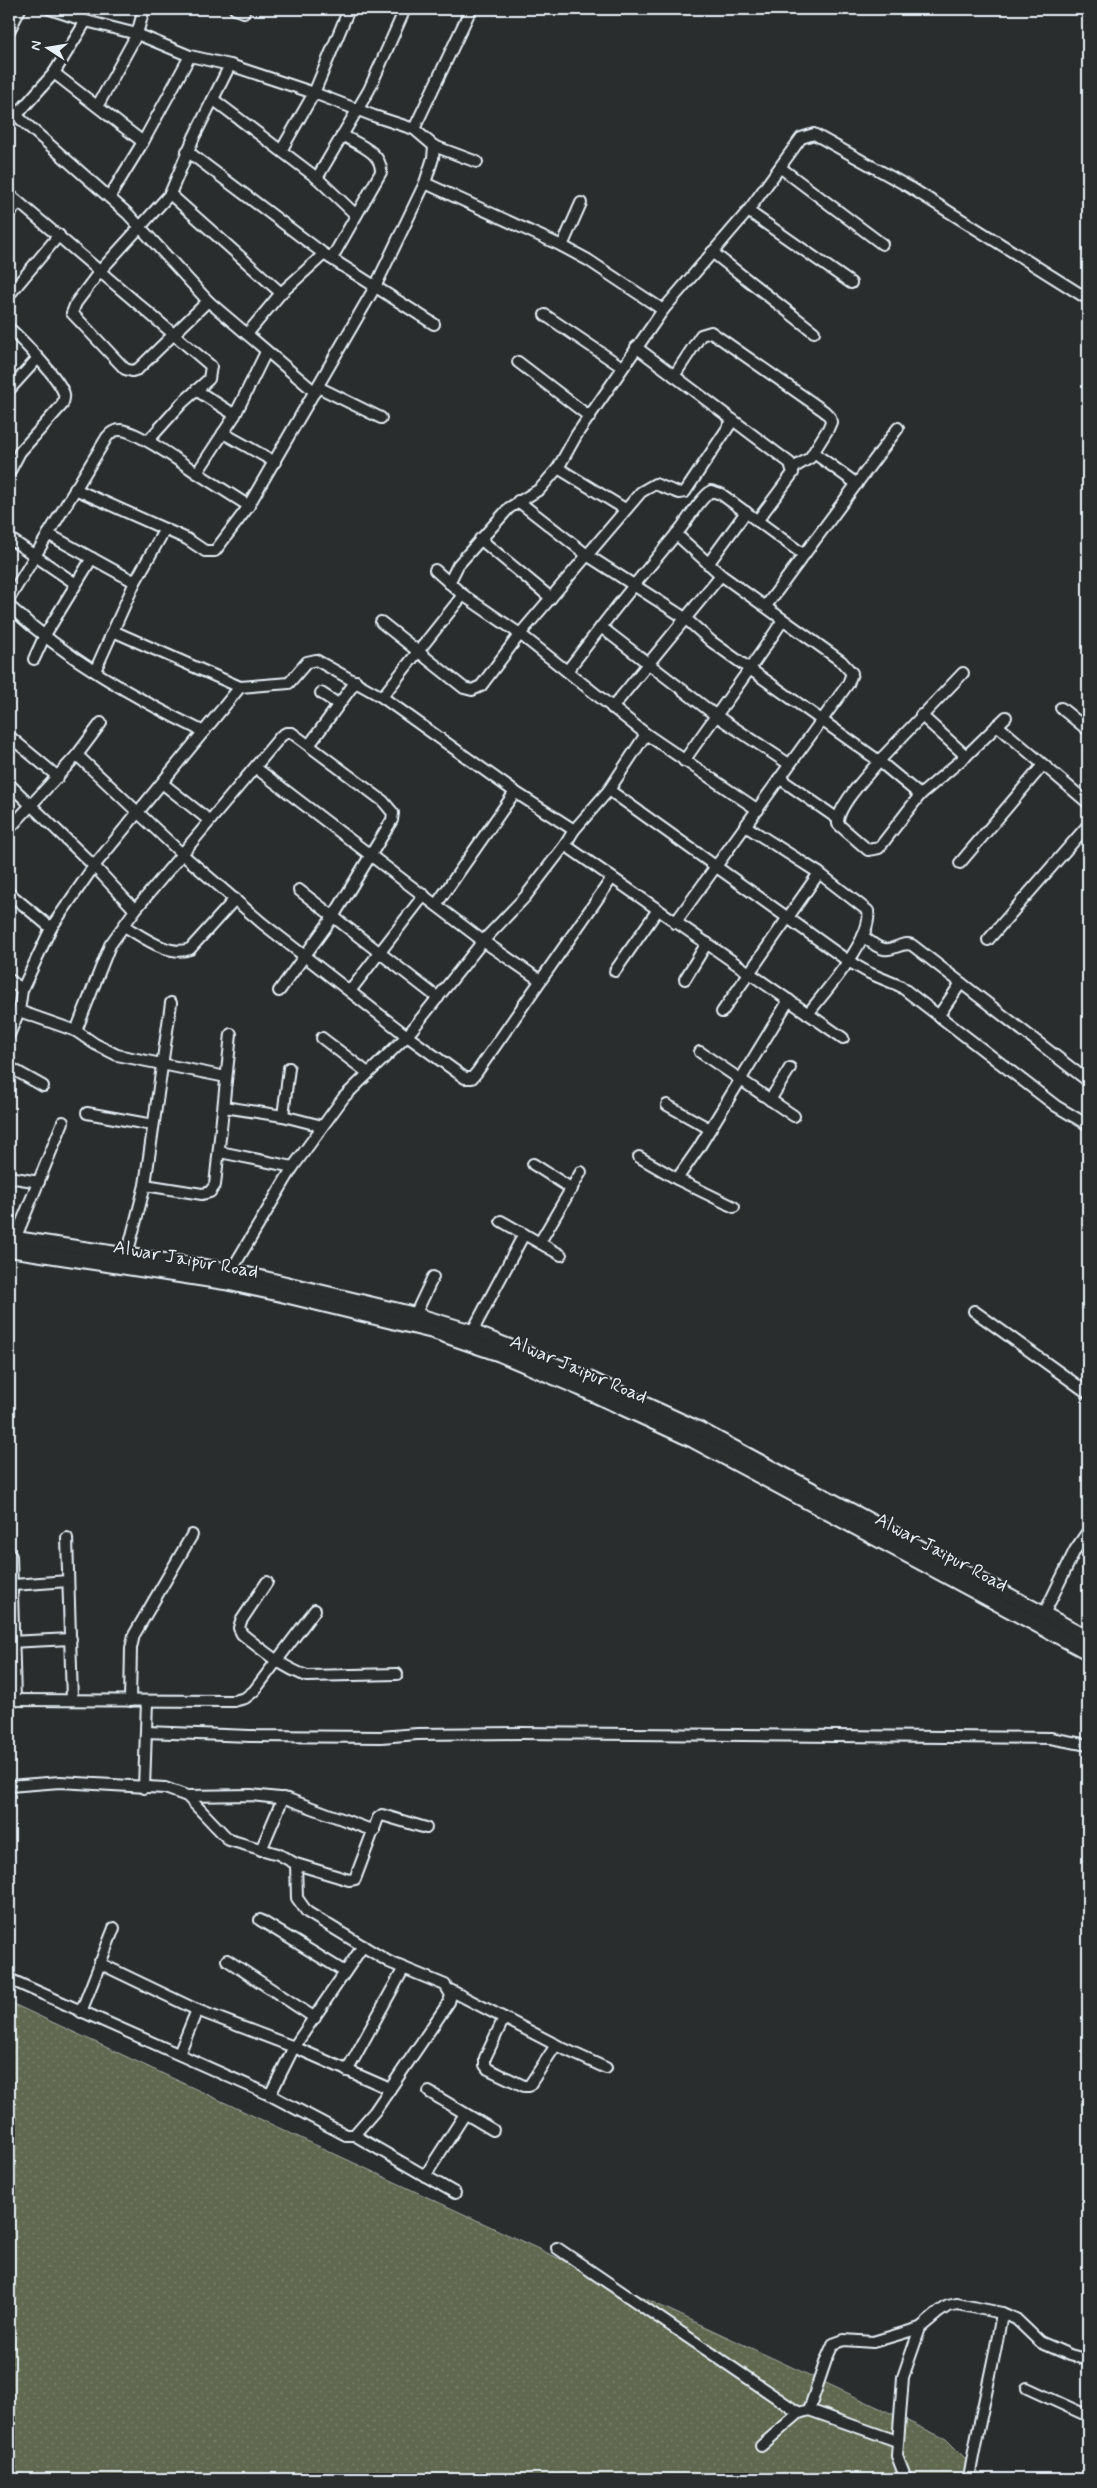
<svg xmlns="http://www.w3.org/2000/svg" width="1097" height="2488" font-family="Mynerve,sans-serif">
	<style>
		.grass { fill: url(#grass-dots); stroke: #a4aca4 }
		.lines { fill: none; stroke-linecap: round; stroke-linejoin: round }
		.minor-casing { stroke: #e8f1f8; stroke-width: 14 }
		.secondary-casing { stroke: #e8f1f8; stroke-width: 18 }
		.minor { stroke: #2a2d2e; stroke-width: 10 }
		.secondary { stroke: #2a2d2e; stroke-width: 14 }
		.labels { text-anchor: middle; stroke-width: 4; stroke-linejoin: round; paint-order: stroke }
		.street-label { font-size: 19px; fill: #e8f1f8; stroke: #2a2d2e }
	</style>
	<defs>
		<pattern id="grass-dots" width="8" height="8" patternUnits="userSpaceOnUse" patternTransform="scale(1.25)"><rect width="8" height="8" fill="#61684f"/><path d="M2 2h.1M6 6h.1" fill="none" stroke="#787e69" stroke-width="1.8" stroke-linecap="round"/></pattern>
	</defs>
	<rect width="100%" height="100%" fill="#2a2d2e"/>
	<filter id="ink" filterUnits="userSpaceOnUse"><feTurbulence type="fractalNoise" baseFrequency=".02" numOctaves="2"/><feDisplacementMap in="SourceGraphic" scale="10" xChannelSelector="R" yChannelSelector="G"/><feConvolveMatrix kernelMatrix="1 2 1 2 8 2 1 2 1" color-interpolation-filters="sRGB"/></filter>
	<g filter="url(#ink)">
		<!-- grass -->
		<polygon class="grass" points="9,2002 946,2439 986,2479 9,2479"/>
		<g class="lines">
			<!-- minor casing -->
			<g class="minor-casing">
				<g id="minor">
					<polyline points="50,9 86,21 137,34 190,56 230,65 314,93 374,116 414,129 434,146 433,158 425,183 375,287 246,510 215,551 205,551 187,539 75,489"/>
					<polyline points="235,9 244,12"/>
					<polyline points="9,31 20,9"/>
					<polyline points="54,73 143,142"/>
					<polyline points="214,100 317,178 356,215"/>
					<polyline points="98,105 137,34 144,9"/>
					<polyline points="9,109 128,214 208,301 315,392"/>
					<polyline points="16,116 54,73 86,21"/>
					<polyline points="414,129 471,9"/>
					<polyline points="434,146 477,162"/>
					<polyline points="282,149 314,93 349,9"/>
					<polyline points="187,151 324,254 434,324"/>
					<polyline points="781,168 882,244"/>
					<polyline points="317,178 369,90 405,9"/>
					<polyline points="425,183 562,246 588,260 663,310"/>
					<polyline points="9,194 211,366 209,379 182,403 148,441"/>
					<polyline points="170,194 281,293"/>
					<polyline points="110,196 143,142 190,56"/>
					<polyline points="748,211 851,283"/>
					<polyline points="9,213 19,203"/>
					<polyline points="562,246 581,203"/>
					<polyline points="712,252 814,332"/>
					<path d="M 332,258 L 381,172 C 382,152 357,144 342,135"/>
					<polyline points="9,295 59,235"/>
					<polyline points="208,301 138,369 132,371 125,369 72,313 76,303 100,271 170,194 194,137 230,65"/>
					<polyline points="545,315 622,367"/>
					<path d="M 9,328 C 21,339 60,379 64,394 C 65,398 63,402 62,405 L 20,452 L 9,473"/>
					<polyline points="247,334 281,293 324,254"/>
					<polyline points="636,347 790,463 793,473 757,521"/>
					<polyline points="518,362 590,417"/>
					<polyline points="674,376 701,335 711,332 824,411 830,417 831,422 828,429 810,458 793,468"/>
					<polyline points="318,387 381,418"/>
					<polyline points="9,390 37,359"/>
					<polyline points="196,390 235,415"/>
					<polyline points="223,433 275,462"/>
					<polyline points="814,453 857,484"/>
					<polyline points="558,468 625,509"/>
					<polyline points="197,473 249,506"/>
					<path d="M 518,501 L 587,555 L 685,618 L 712,642 L 879,761 C 868,775 836,807 838,824 L 868,850 L 879,848 L 920,795"/>
					<polyline points="48,534 135,582"/>
					<polyline points="9,538 76,584"/>
					<polyline points="480,539 551,598"/>
					<polyline points="708,564 746,512"/>
					<polyline points="435,570 463,595 520,634 646,734 758,810"/>
					<polyline points="449,583 458,565 509,508 540,489 558,468 577,434 663,310 748,211 801,138 814,134 911,188 1088,299"/>
					<path d="M 9,599 L 107,437 C 111,432 114,430 120,430 C 136,430 182,463 197,473 L 235,415 L 266,352"/>
					<path d="M 9,606 C 67,659 134,698 204,732"/>
					<polyline points="766,606 898,428"/>
					<polyline points="381,622 464,688 472,690 481,686 520,634 641,492 655,484 679,493 685,492 733,420"/>
					<polyline points="113,631 240,687 289,683 307,662 316,660 382,697 515,792 574,830"/>
					<polyline points="34,659 45,635 92,558"/>
					<polyline points="95,671 135,582 165,529"/>
					<polyline points="567,671 601,627"/>
					<polyline points="963,673 879,761 920,795 966,756 1006,717"/>
					<polyline points="321,693 338,704"/>
					<polyline points="382,697 463,595"/>
					<polyline points="612,708 721,575"/>
					<polyline points="1061,708 1088,730"/>
					<polyline points="921,715 966,756"/>
					<polyline points="997,725 1088,803"/>
					<polyline points="9,736 58,777"/>
					<polyline points="310,744 356,681"/>
					<polyline points="77,755 182,854 262,923 407,1036 465,1078 472,1078 477,1072 612,878"/>
					<path d="M 684,761 C 717,713 752,668 783,620"/>
					<path d="M 789,764 L 715,715 L 601,627 C 627,593 655,560 682,527 C 691,515 699,500 711,491 L 721,494 L 804,555"/>
					<polyline points="256,768 483,941 540,980"/>
					<polyline points="779,778 838,819"/>
					<polyline points="162,783 210,821"/>
					<polyline points="9,784 94,866 135,910"/>
					<polyline points="609,790 848,961 869,973 900,986 1056,1106 1088,1125"/>
					<path d="M 747,827 L 819,873 L 868,911 C 873,939 825,991 808,1014"/>
					<polyline points="9,829 77,755 101,723"/>
					<polyline points="565,845 843,1038"/>
					<polyline points="960,863 1043,765"/>
					<polyline points="299,890 438,998"/>
					<polyline points="9,893 51,928"/>
					<polyline points="436,905 515,792"/>
					<polyline points="675,923 848,684 852,673 841,661 721,575 676,534"/>
					<path d="M 124,926 C 142,936 168,957 190,949 L 235,899"/>
					<path d="M 863,936 C 869,941 877,948 884,949 C 895,951 901,941 912,945 L 1088,1081"/>
					<polyline points="988,940 1088,825"/>
					<polyline points="615,971 657,911"/>
					<polyline points="9,979 22,990"/>
					<polyline points="685,979 707,943"/>
					<polyline points="350,991 424,895"/>
					<polyline points="19,1011 76,1031 95,1044 117,1055 226,1077"/>
					<polyline points="722,1012 819,873"/>
					<polyline points="939,1015 961,983"/>
					<polyline points="76,1031 110,945 135,910 281,736 286,733 292,733 383,801 393,813 392,820 333,917 279,991"/>
					<polyline points="9,1035 19,1011 22,990 51,928 94,866 240,687"/>
					<polyline points="322,1038 368,1073"/>
					<polyline points="700,1052 794,1116"/>
					<polyline points="9,1067 43,1086"/>
					<polyline points="770,1100 790,1068"/>
					<polyline points="667,1105 710,1129"/>
					<polyline points="224,1107 283,1116 322,1126"/>
					<polyline points="87,1113 153,1125"/>
					<polyline points="283,1116 289,1068"/>
					<polyline points="220,1152 293,1167"/>
					<polyline points="639,1157 677,1179 734,1207"/>
					<polyline points="533,1164 572,1189"/>
					<polyline points="9,1177 39,1182"/>
					<polyline points="677,1179 698,1149 789,1000"/>
					<polyline points="145,1185 202,1194 210,1192 215,1185 231,1034"/>
					<polyline points="501,1221 561,1255"/>
					<polyline points="15,1239 63,1122"/>
					<polyline points="540,1242 581,1172"/>
					<polyline points="127,1255 145,1185 171,1003"/>
					<polyline points="231,1271 293,1167 344,1097 407,1036 483,941 525,897 565,845 574,830 609,790 646,734"/>
					<polyline points="974,1311 1088,1393"/>
					<polyline points="415,1315 433,1277"/>
					<polyline points="472,1332 524,1234"/>
					<polyline points="67,1538 72,1700"/>
					<polyline points="11,1556 15,1700"/>
					<path d="M 267,1582 L 241,1621 L 239,1628 L 242,1634 C 262,1650 283,1668 307,1676 L 397,1674"/>
					<polyline points="13,1585 68,1581"/>
					<polyline points="1044,1614 1075,1550 1088,1531"/>
					<polyline points="9,1642 71,1639"/>
					<polyline points="9,1700 234,1701 245,1698 254,1691 315,1610"/>
					<polyline points="130,1701 131,1648 134,1635 192,1535"/>
					<polyline points="146,1732 250,1736 381,1737 417,1734 521,1733 1050,1738 1088,1745"/>
					<polyline points="9,1786 60,1782 165,1788 187,1796 229,1840 278,1854 296,1864 297,1898 307,1912 389,1962 445,1985 451,1995 449,2002 375,2111 354,2135 346,2135 270,2095 9,1979"/>
					<polyline points="144,1788 147,1701"/>
					<polyline points="187,1796 251,1795 288,1799 374,1831"/>
					<polyline points="261,1850 283,1798"/>
					<polyline points="296,1864 349,1880 355,1879 378,1818 382,1815 426,1828"/>
					<polyline points="260,1920 345,1972"/>
					<polyline points="363,1946 294,2047 390,2089"/>
					<polyline points="227,1960 315,2018"/>
					<polyline points="99,1963 197,2010 294,2047 270,2095"/>
					<polyline points="448,1989 562,2048 606,2068"/>
					<polyline points="81,2012 114,1928"/>
					<polyline points="504,2018 485,2058 485,2065 488,2069 524,2086 529,2086 556,2045"/>
					<polyline points="179,2054 197,2010"/>
					<polyline points="347,2071 404,1968"/>
					<polyline points="429,2092 493,2130"/>
					<polyline points="354,2135 455,2193"/>
					<polyline points="425,2176 465,2114"/>
					<polyline points="557,2248 799,2413"/>
					<polyline points="1027,2388 1088,2416"/>
					<polyline points="809,2410 826,2360 833,2344 844,2340 873,2342 920,2328"/>
					<polyline points="761,2446 799,2413 809,2410 897,2441"/>
					<polyline points="906,2479 897,2456 903,2377 920,2328 939,2312 948,2306 957,2304 1002,2313 1016,2319 1040,2342 1070,2355 1088,2360"/>
					<path d="M 969,2479 C 978,2423 993,2369 1002,2313"/>
				</g>
			</g>
			<!-- secondary casing -->
			<g class="secondary-casing">
				<g id="secondary">
					<polyline points="9,1238 231,1271 415,1315 472,1332 589,1379 698,1429 1088,1638"/>
					<polyline points="9,1249 225,1282 281,1294 433,1331 500,1354 580,1388 693,1440 1088,1652"/>
				</g>
			</g>
			<!-- minor -->
			<use href="#minor" class="minor"/>
			<!-- secondary -->
			<use href="#secondary" class="secondary"/>
		</g>
	</g>
	<g class="labels">
		<!-- street labels -->
		<g class="street-label">
			<text transform="translate(186 1258) rotate(10)" y="7">Alwar Jaipur Road</text>
			<text transform="translate(579 1368) rotate(23)" y="7">Alwar Jaipur Road</text>
			<text transform="translate(942 1551) rotate(28)" y="7">Alwar Jaipur Road</text>
		</g>
	</g>
	<!-- margin -->
	<rect width="1097" height="2488" fill="none" stroke="#2a2d2e" stroke-width="30"/>
	<rect x="15" y="15" width="1067" height="2458" fill="none" stroke="#e8f1f8" stroke-width="2" filter="url(#ink)"/>
	<!-- north arrow -->
	<g transform="translate(48 48) rotate(282)" stroke="#2a2d2e" stroke-width="4" paint-order="stroke">
	<path d="M0-4L9 19L0 12L-9 19Z" fill="#e8f1f8"/>
	<text y="-8" font-size="14" font-weight="bold" text-anchor="middle" fill="#e8f1f8">N</text>
	</g>
</svg>
